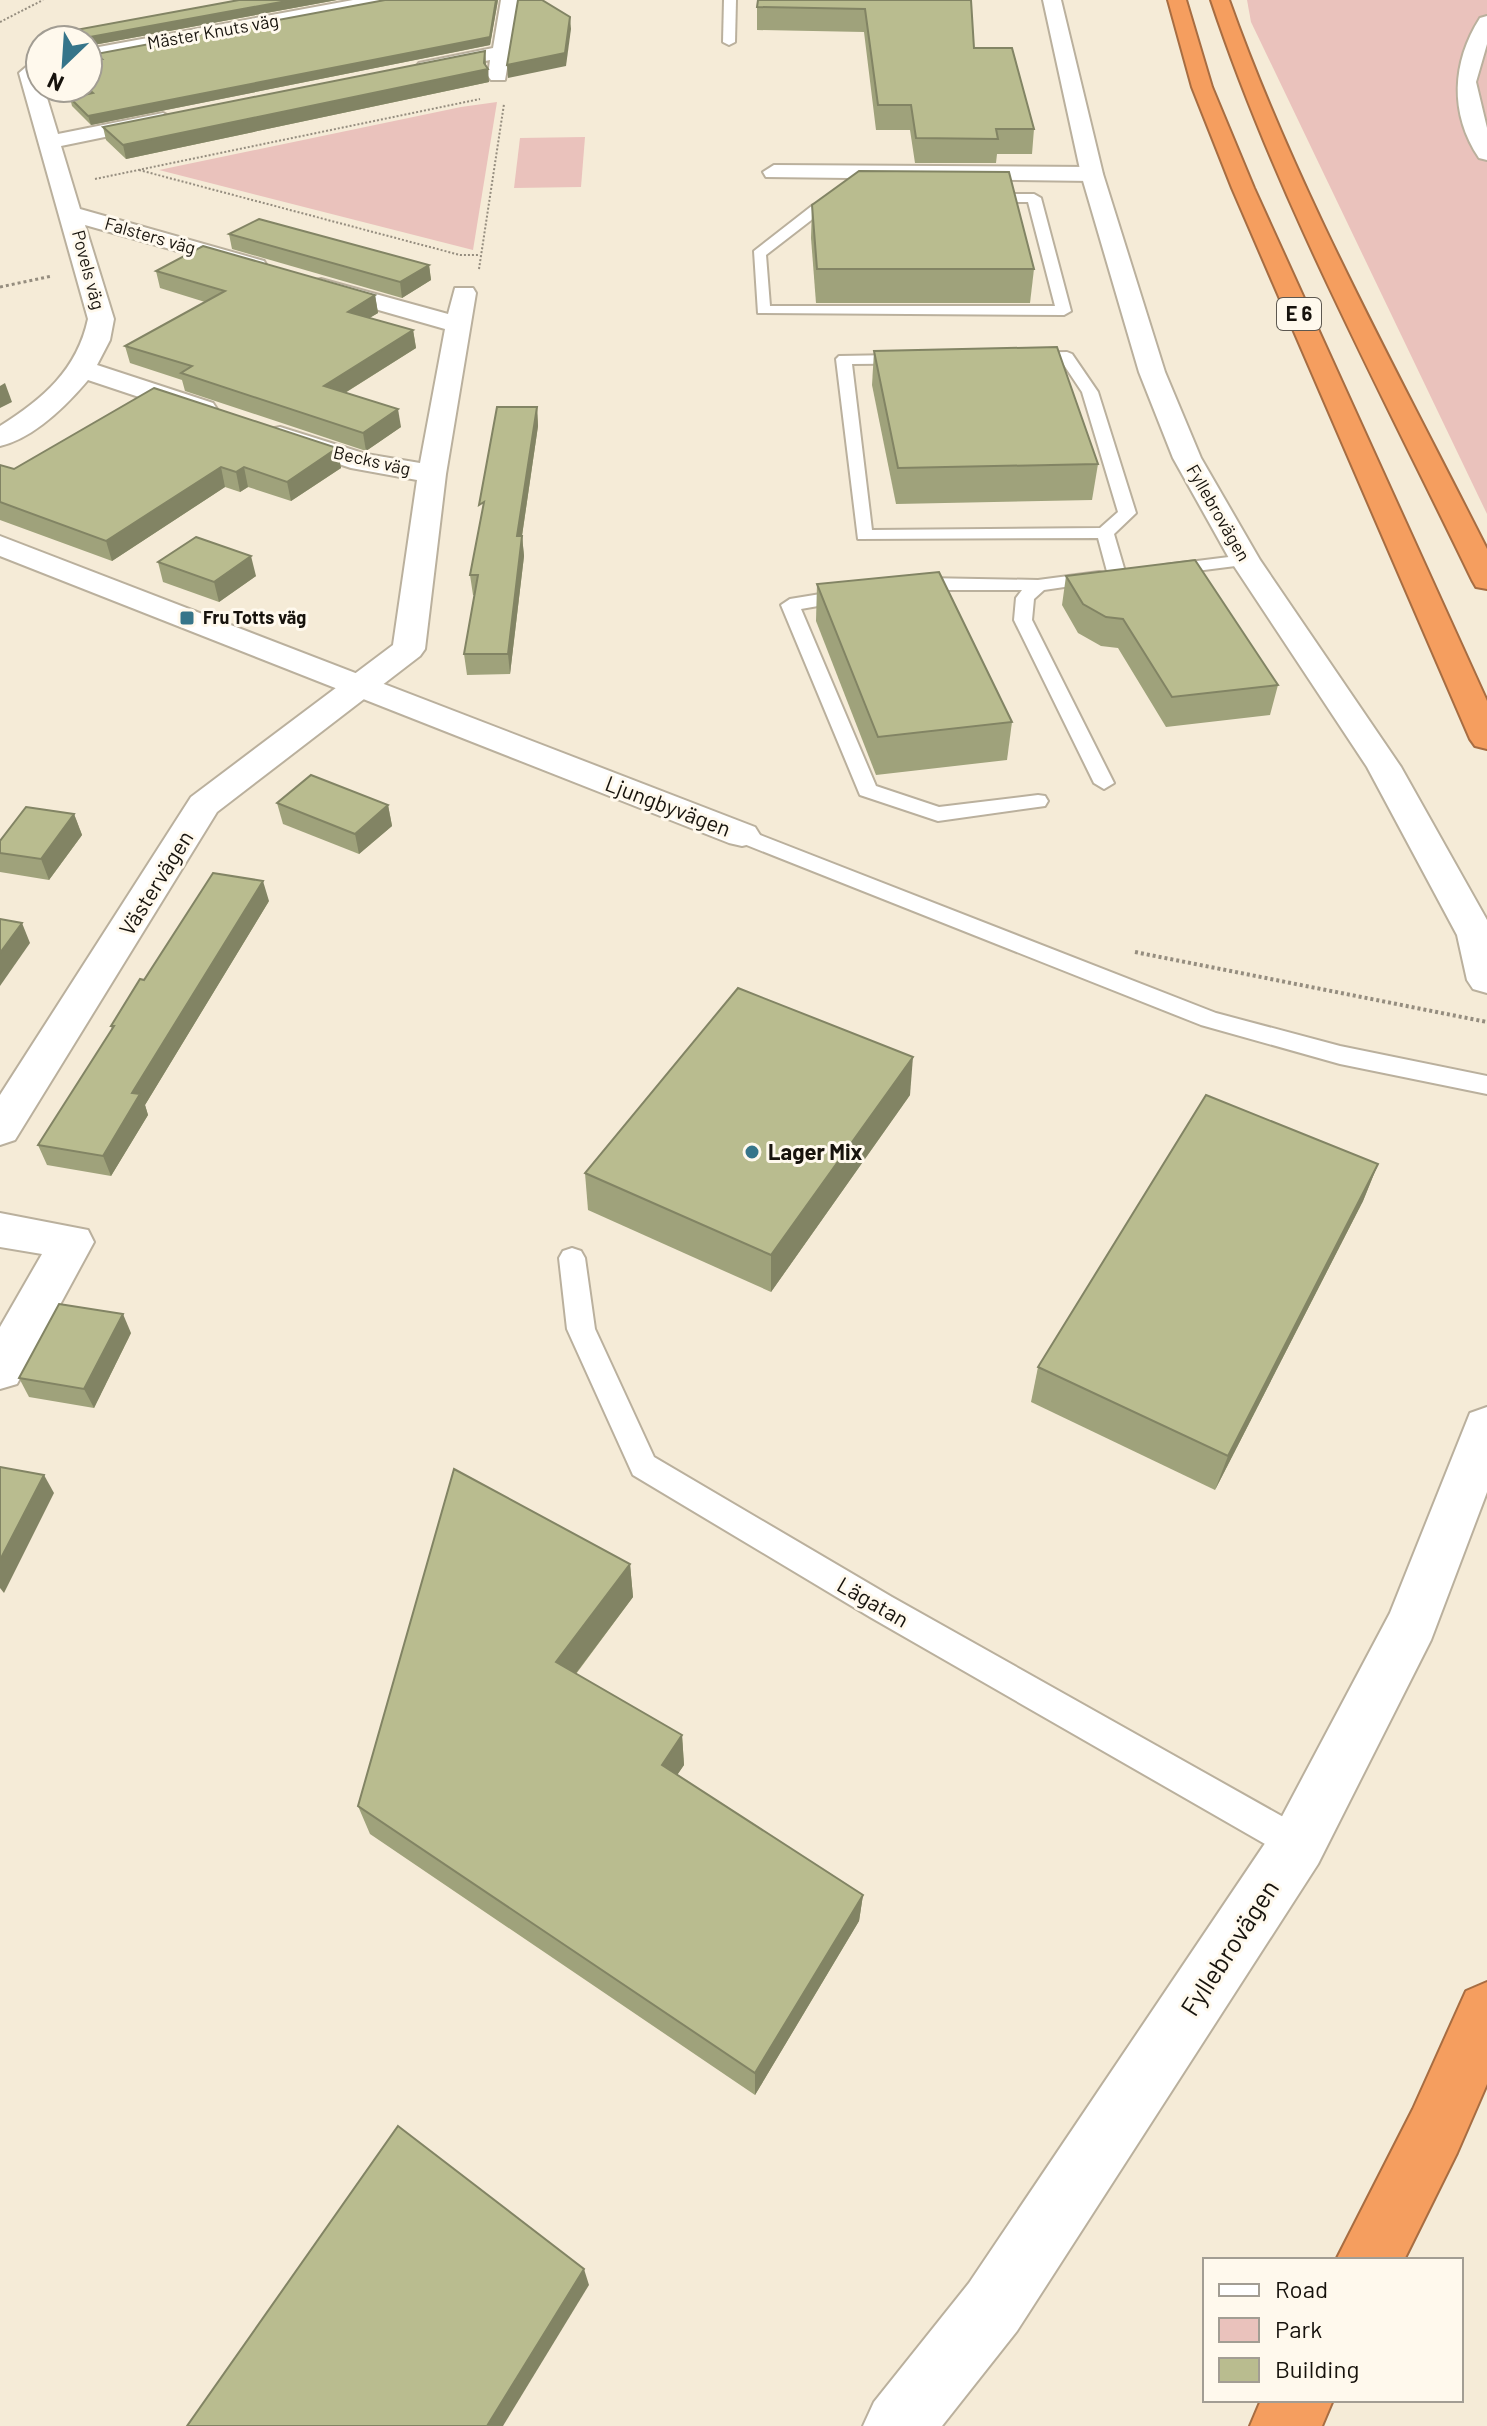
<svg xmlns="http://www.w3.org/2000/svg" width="1487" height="2426" font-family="Barlow,sans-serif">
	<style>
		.green { fill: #eac2bc }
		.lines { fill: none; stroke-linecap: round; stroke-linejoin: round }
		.lane-casing { stroke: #bab09d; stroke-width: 4 }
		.street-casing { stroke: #bab09d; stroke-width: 4 }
		.secondary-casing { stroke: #bab09d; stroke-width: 4 }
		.highway-casing { stroke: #a76d42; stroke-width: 4 }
		.path-far2 { stroke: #958d7f; stroke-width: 2; stroke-dasharray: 2 2; stroke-linecap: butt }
		.path-far1 { stroke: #958d7f; stroke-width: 3; stroke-dasharray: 3 3; stroke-linecap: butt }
		.path { stroke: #958d7f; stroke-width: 4; stroke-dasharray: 3 3; stroke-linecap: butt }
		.lane { fill: #fff; fill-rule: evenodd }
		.street { fill: #fff; fill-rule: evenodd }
		.secondary { fill: #fff; fill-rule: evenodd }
		.highway { fill: #f59e5f; fill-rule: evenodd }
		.wall { fill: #9fa27b }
		.shaded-wall { fill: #828464 }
		.building { fill: #b9bc8f; stroke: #828464; stroke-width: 2 }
		.poi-dot { fill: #36758a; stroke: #fff9ed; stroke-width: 3 }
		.labels { text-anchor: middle; stroke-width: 6; stroke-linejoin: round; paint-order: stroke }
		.far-street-label { font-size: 18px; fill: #17130d; stroke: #fff9ed }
		.far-poi-label { font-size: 18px; font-weight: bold; fill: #17130d; stroke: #fff9ed; text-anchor: start }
		.shield { fill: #fff9ed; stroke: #5d5850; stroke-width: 2 }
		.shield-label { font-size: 20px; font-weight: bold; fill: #17130d }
		.street-label { font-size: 22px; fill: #17130d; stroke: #fff9ed }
		.poi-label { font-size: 22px; font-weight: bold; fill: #17130d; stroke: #fff9ed; text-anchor: start }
		.near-street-label { font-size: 26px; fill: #17130d; stroke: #fff9ed }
	</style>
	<rect width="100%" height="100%" fill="#f5ebd7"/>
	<!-- green -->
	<g class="green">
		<polygon points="1247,0 1487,0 1487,514 1251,22"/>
		<polygon points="497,102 473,250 159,170 461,107"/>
		<polygon points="585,137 581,187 514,188 520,138"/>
	</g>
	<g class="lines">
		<!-- lane casing -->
		<g class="lane-casing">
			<g id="lane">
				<polygon points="724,0 736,0 735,42 729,45 723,42"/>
				<polygon points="844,193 851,197 849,200 823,211 766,255 770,306 1055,306 1028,202 982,202 975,198 982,194 1034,194 1041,198 1071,311 1064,315 758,313 754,251 813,205"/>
				<path d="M 1067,352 L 1072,354 L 1098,392 L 1136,513 L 1114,534 L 1126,575 L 1123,579 L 1117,580 L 1108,575 L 1098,538 L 858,539 L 836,359 L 839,356 ZM 1062,362 L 1082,392 L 1118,512 L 1100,528 L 872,530 L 852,364 Z"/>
				<polygon points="1245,555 1254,560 1251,564 1165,575 1156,570 1165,565"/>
				<polygon points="1099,572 1105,573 1108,577 1105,581 1044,590 1034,599 1032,620 1114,783 1104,789 1094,783 1014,620 1016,598 1022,590 909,590 900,585 903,581 925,578 1038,580"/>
				<polygon points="851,589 860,595 858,599 801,609 876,786 939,807 1038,795 1045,796 1048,801 1045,806 938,821 860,795 781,605 790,599"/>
				<polygon points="742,828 1216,1013 1340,1046 1487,1076 1487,1094 1340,1064 1201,1025 734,840 731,835"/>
				<polygon points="572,1248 581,1251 585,1258 595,1329 654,1457 892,1597 1310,1832 1315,1844 1310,1856 1298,1861 1286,1856 870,1617 633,1475 567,1329 559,1258 563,1251"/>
			</g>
		</g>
		<!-- street casing -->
		<g class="street-casing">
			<g id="street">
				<polygon points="353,0 393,0 384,6 88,61 88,49"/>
				<polygon points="501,0 519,0 505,80 491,80 488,76 490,60 426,73 419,71 416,67 419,63 493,48"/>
				<path d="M 1487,16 L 1487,44 L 1476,82 L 1487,128 L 1487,160 L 1479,158 C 1449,113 1452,62 1480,18 Z"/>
				<path d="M 40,59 L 40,88 L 44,88 L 58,134 L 163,113 L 174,119 L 163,125 L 61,146 L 80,209 L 264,261 L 267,266 L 264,271 L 255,273 L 85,225 L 114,319 L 110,340 L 97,365 L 213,403 L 217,409 L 213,415 L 203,417 L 193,415 L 88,380 C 66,406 34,438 0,446 L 0,426 C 43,399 77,370 88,319 L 19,73 L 33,61 Z"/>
				<polygon points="774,165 1092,167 1103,174 1092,181 766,177 763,172"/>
				<polygon points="321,279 448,314 455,288 473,288 476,293 446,474 425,649 420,656 217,812 15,1140 0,1145 0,1095 191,797 393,645 417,480 351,468 270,441 266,435 270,429 280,427 366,454 420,463 445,329 312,291 309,286 312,281"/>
				<polygon points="0,1213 88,1230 94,1242 17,1384 0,1389 0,1327 42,1254 0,1247"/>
			</g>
		</g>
		<!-- secondary casing -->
		<g class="secondary-casing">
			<g id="secondary">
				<polygon points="1043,0 1061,0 1103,174 1165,372 1201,458 1260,560 1401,767 1487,920 1487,993 1473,989 1467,980 1457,935 1367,767 1230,560 1173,458 1139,372 1081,174"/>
				<polygon points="0,536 755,827 760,835 755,843 742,846 729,843 0,556"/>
				<polygon points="1487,1407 1487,1492 1431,1640 1318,1864 1017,2331 942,2426 863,2426 874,2402 969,2283 1278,1824 1390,1613 1470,1413"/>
			</g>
		</g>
		<!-- highway casing -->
		<g class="highway-casing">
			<g id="highway">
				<polygon points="1168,0 1186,0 1212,87 1254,188 1487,701 1487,749 1475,746 1470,739 1232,188 1192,87"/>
				<path d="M 1211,0 L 1229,0 C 1297,191 1396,369 1487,549 L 1487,589 L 1476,587 L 1472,580 C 1380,389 1278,201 1211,0 Z"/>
				<polygon points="1487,1982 1487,2084 1457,2153 1404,2260 1336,2260 1413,2109 1466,1991"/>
				<polygon points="1261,2400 1333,2400 1322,2426 1250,2426"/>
			</g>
		</g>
		<!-- path-far2 -->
		<g class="path-far2">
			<polyline points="0,22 43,0"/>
			<polyline points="139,170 460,255 480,255"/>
			<polyline points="95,179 480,99"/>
			<polyline points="479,269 504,104"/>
		</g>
		<!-- path-far1 -->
		<polyline class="path-far1" points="0,287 52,276"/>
		<!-- path -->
		<polyline class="path" points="1135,952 1487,1022"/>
		<!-- lane -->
		<use href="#lane" class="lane"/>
		<!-- street -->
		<use href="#street" class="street"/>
		<!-- secondary -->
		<use href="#secondary" class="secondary"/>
		<!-- highway -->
		<use href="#highway" class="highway"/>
	</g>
	<!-- wall -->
	<g class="wall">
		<polygon points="239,0 337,0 88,46 88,40 73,40 70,31"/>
		<polygon points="385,0 498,0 490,45 91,125 72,106 70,98 87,94 80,88 88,88 98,59 96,54"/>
		<polygon points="971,0 974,48 1034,129 1032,154 997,154 996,163 915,163 910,130 876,130 864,32 757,30 757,7"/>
		<polygon points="485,51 486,66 489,82 126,159 106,140 103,127"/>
		<polygon points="812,205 1034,269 1030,303 816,303 811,238"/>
		<polygon points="229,234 429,265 431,280 402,298 232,249"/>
		<polygon points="156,271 375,295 378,313 369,318 413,330 416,348 345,393 401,427 366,451 185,391 182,380 130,363 125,346 205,302 160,288"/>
		<polygon points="874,351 1098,464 1092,500 896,504 872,385"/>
		<polygon points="537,407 538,426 522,536 524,556 510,674 467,675 464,654 475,595 473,595 470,575"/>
		<polygon points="337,448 341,468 291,501 248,487 240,492 225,487 112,561 0,520 0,465 14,469"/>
		<polygon points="158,562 256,576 219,602 163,582"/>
		<polygon points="1066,576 1278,685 1270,715 1166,727 1118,648 1101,646 1078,633 1062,605"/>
		<polygon points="817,584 1012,722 1007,760 876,775 816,621"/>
		<polygon points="277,803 388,805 392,826 359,854 283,824"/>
		<polygon points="74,814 82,835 49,880 0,872 0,841"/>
		<polygon points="269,901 145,1105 148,1115 111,1176 47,1165 38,1145 112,1030 111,1026 144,980"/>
		<polygon points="910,1095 771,1292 588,1210 585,1173"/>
		<polygon points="1378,1164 1363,1201 1215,1490 1031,1402 1038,1367"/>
		<polygon points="131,1333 94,1408 29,1397 19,1378"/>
		<polygon points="630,1564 633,1597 576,1674 682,1735 684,1765 677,1775 863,1895 859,1921 755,2095 370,1834 358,1806"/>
	</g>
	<!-- shaded-wall -->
	<g class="shaded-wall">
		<polygon points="292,0 337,0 88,46 88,40 84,40 85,38"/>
		<polygon points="496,0 498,0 490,45 91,125 88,116"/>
		<polygon points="570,17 571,29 566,66 508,78 507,65"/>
		<polygon points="485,51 486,70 488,69 489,82 126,159 123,145 484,63"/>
		<polygon points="429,265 431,280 402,298 400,282"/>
		<polygon points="375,295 378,313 351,329 348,312"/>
		<polygon points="413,330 416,348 327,404 324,386"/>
		<polygon points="5,383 12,402 0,408 0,386"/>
		<polygon points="537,407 538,426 519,556 517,536"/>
		<polygon points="398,409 401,427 366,451 363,433"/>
		<polygon points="337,448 341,468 291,501 287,482"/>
		<polygon points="221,467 225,487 112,561 106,541"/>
		<polygon points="244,467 248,487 240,492 236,472"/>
		<polygon points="522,536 524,556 510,674 508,654"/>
		<polygon points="251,556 256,576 219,602 214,582"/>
		<polygon points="388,805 392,826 359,854 355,834"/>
		<polygon points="74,814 82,835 49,880 41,859"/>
		<polygon points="263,881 269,901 145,1105 148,1115 111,1176 103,1156 132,1093"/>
		<polygon points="22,923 30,943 0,986 0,953"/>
		<polygon points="913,1057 910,1095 771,1292 771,1255"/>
		<polygon points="1378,1164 1363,1201 1215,1490 1228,1456"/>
		<polygon points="123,1314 131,1333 94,1408 84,1389"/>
		<polygon points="44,1475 54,1493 4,1593 0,1588 0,1560"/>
		<polygon points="630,1564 633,1597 561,1693 556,1662"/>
		<polygon points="682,1735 684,1765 664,1794 662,1765"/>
		<polygon points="863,1895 859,1921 755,2095 755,2073"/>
		<polygon points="584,2269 589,2285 503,2426 487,2426"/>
	</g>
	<!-- building -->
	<g class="building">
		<polygon points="239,0 292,0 85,38 84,40 81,40 70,31"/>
		<polygon points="385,0 496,0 490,37 88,116 70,98 93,93 87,88 88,61 102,59 96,54"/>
		<polygon points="518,0 542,0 570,17 565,53 507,65"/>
		<polygon points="758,0 971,0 974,48 1012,48 1034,129 996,129 998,139 916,138 911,105 878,105 865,9 757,7"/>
		<polygon points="485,51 484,63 488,69 123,145 103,127"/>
		<polygon points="859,171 1009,172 1034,269 817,269 812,205"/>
		<polygon points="259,219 429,265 400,282 229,234"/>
		<polygon points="203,246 375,295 348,312 413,330 324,386 398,409 363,433 181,373 192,366 125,346 225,291 156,271"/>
		<polygon points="1057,347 1098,464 898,468 874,351"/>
		<polygon points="154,388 337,448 287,482 244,467 236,472 221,467 106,541 0,502 0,465 14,469"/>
		<polygon points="497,407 537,407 517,536 522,536 508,654 464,654 478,575 470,575 484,502 479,505"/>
		<polygon points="196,537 251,556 214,582 158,562"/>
		<polygon points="1195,560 1278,685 1172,697 1123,619 1106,617 1083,604 1066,576"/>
		<polygon points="939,572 1012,722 878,737 817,584"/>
		<polygon points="311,775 388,805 355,834 277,803"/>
		<polygon points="26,807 74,814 41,859 0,853 0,841"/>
		<polygon points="213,873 263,881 132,1093 140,1094 103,1156 38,1145 114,1026 111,1026 140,979 144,980"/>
		<polygon points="0,919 22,923 0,953"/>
		<polygon points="738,988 913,1057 771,1255 585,1173"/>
		<polygon points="1206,1095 1378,1164 1228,1456 1038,1367"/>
		<polygon points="59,1304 123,1314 84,1389 19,1378"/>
		<polygon points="0,1467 44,1475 0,1560"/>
		<polygon points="454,1469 630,1564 556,1662 682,1735 662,1765 863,1895 755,2073 358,1806"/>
		<polygon points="398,2126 584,2269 487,2426 187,2426"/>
	</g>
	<!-- markers -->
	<g class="poi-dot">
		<rect x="179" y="610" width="16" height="16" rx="4"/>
		<circle cx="752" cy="1152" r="8"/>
	</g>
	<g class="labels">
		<!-- far-street labels -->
		<g class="far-street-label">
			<text transform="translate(213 32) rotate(-10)" y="6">Mäster Knuts väg</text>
			<text transform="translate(150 236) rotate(16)" y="6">Falsters väg</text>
			<text transform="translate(88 270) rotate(75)" y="6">Povels väg</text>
			<text transform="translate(372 461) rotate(13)" y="6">Becks väg</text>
			<text transform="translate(1218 513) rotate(60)" y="6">Fyllebrovägen</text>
		</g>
		<!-- far-poi labels -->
		<g class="far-poi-label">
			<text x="203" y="624">Fru Totts väg</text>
		</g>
		<!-- shield labels -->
		<rect class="shield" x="1277" y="298" width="44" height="32" rx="6"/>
		<g class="shield-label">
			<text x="1299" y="321">E 6</text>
		</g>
		<!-- street labels -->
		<g class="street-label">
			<text transform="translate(668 806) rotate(21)" y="8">Ljungbyvägen</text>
			<text transform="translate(156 883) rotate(-58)" y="8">Västervägen</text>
			<text transform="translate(873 1602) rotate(30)" y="8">Lägatan</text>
		</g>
		<!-- poi labels -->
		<g class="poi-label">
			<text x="768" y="1160">Lager Mix</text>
		</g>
		<!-- near-street labels -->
		<g class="near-street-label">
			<text transform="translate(1230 1948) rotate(-57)" y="9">Fyllebrovägen</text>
		</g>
	</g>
	<!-- legend -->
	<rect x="1203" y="2258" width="260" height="144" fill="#fff9ed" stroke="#a29d93" stroke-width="2"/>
	<rect x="1219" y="2284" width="40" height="12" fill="#ffffff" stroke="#a29d93" stroke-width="2"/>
	<text x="1275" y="2298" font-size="24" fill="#17130d">Road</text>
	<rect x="1219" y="2318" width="40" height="24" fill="#eac2bc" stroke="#a29d93" stroke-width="2"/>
	<text x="1275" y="2338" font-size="24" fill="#17130d">Park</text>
	<rect x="1219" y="2358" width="40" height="24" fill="#b9bc8f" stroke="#a29d93" stroke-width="2"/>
	<text x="1275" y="2378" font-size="24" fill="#17130d">Building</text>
	<!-- north arrow -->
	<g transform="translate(64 64) rotate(205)"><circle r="38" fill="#fff9ed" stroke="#a29d93" stroke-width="2"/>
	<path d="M0-6L14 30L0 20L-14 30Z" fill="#36758a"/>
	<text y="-12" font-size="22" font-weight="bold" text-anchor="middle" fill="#17130d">N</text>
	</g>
</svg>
